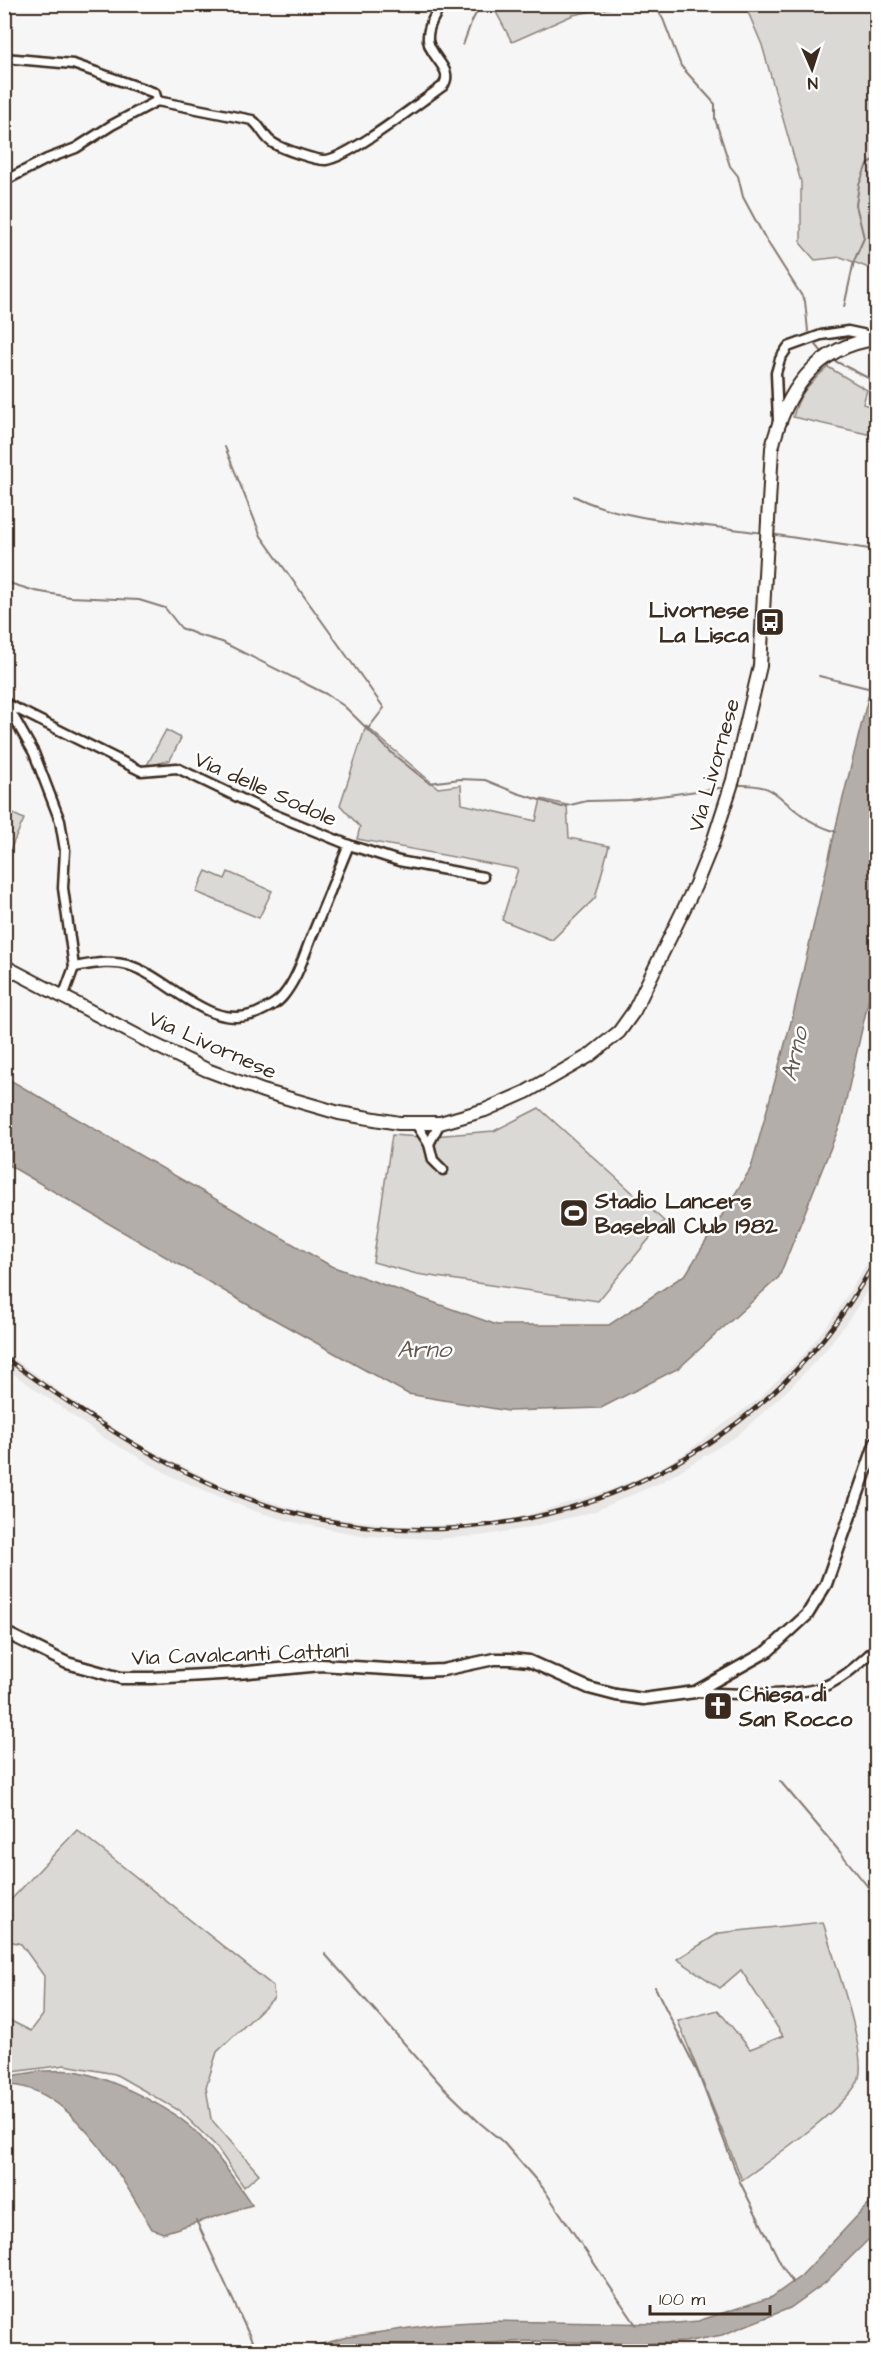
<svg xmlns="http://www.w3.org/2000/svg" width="881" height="2356" font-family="'Architects Daughter',sans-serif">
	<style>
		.built { fill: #e9e7e6 }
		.green { fill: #dbd9d6; stroke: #8b827a; stroke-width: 1.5 }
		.water { fill: #b4aeaa; stroke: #847972; stroke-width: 1.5 }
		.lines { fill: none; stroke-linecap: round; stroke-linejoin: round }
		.stream { stroke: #847972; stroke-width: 2 }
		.minor-casing { stroke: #3b2a1e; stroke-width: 13 }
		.tertiary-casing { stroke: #3b2a1e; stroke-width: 15 }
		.primary-casing { stroke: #3b2a1e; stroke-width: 16 }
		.minor { stroke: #fff; stroke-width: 8 }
		.tertiary { stroke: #fff; stroke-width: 10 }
		.primary { stroke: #fff; stroke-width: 12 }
		.rail-casing { stroke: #3b2a1e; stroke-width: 4.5 }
		.rail { stroke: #fff; stroke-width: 2; stroke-dasharray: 7; stroke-linecap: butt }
		.labels { text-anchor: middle; stroke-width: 5; stroke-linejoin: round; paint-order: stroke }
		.poi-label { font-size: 22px; font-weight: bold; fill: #3b2a1e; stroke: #fff; text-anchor: start }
		.street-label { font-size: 22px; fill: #3b2a1e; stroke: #fff }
		.water-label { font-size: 24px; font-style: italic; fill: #65584f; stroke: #fff }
	</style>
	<rect width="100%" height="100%" fill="#f7f6f6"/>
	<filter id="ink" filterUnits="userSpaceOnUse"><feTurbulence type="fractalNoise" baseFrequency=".0167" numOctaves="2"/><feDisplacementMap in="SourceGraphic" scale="12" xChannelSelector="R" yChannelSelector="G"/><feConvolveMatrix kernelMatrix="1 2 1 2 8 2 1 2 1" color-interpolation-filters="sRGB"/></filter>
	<g filter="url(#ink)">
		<!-- built -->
		<polygon class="built" points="876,1249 876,1276 852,1315 825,1351 790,1388 737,1436 662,1482 593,1512 523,1529 479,1536 436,1539 365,1536 292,1522 254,1511 175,1478 104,1438 5,1368 5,1352 81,1407 134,1441 171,1461 222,1485 293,1509 334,1518 401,1526 474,1525 517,1518 610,1490 655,1471 682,1455 758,1399 804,1354 834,1316"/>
		<!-- green -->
		<g class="green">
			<polygon points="509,5 509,4 623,5 573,15 512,42 496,12"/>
			<polygon points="745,5 876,5 876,271 841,257 815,260 801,244 801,182 762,45"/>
			<path d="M 828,367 L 867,390 L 863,404 L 876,408 L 876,436 L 793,417 C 799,392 810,383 828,367 Z"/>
			<polygon points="366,726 438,788 461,785 462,804 536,821 541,799 567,805 569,838 609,846 595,898 552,940 502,920 518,869 357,839 360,827 340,805"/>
			<polygon points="166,730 181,738 170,760 146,767"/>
			<polygon points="5,810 24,819 5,861"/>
			<polygon points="206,871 225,879 228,872 272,891 259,918 196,892"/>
			<polygon points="539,1108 664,1221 598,1301 417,1274 373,1262 392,1135 420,1137 494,1131"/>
			<polygon points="77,1830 273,1986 274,1998 217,2052 206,2087 211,2119 259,2174 244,2187 215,2145 180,2111 115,2074 65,2065 12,2072 5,2076 5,2018 31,2031 43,2015 44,1976 21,1944 5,1940 5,1906"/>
			<path d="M 823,1922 C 832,1954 867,2050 859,2078 C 852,2104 767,2162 742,2180 L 678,2021 L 718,2010 L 750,2049 L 783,2036 L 741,1970 L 720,1988 L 677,1959 L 719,1933 Z"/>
		</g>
		<!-- water -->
		<g class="water">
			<polygon points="876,666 876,967 841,1122 779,1277 679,1368 601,1408 508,1411 408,1394 250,1306 5,1163 5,1077 331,1266 497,1325 609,1325 686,1274 751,1168 794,1011 838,818"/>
			<path d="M 42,2071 C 52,2071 64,2070 74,2071 C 108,2077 168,2106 193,2129 C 216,2152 234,2179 252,2205 L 163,2233 L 152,2229 C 124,2181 70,2082 5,2085 L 5,2080 L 10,2076 Z"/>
			<polygon points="876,2196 876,2232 825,2283 790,2308 722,2335 685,2342 645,2344 533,2341 438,2345 377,2352 296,2351 348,2337 437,2324 491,2321 667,2324 698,2321 772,2297 801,2276"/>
		</g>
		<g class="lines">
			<!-- stream -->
			<g class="stream">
				<polyline points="654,4 663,19 681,66 715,104 715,119 730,166 738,176 743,197 765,238 805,301 808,331"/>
				<polyline points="463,45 471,23 481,4"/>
				<polyline points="844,307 854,261 864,238 856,205 859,185 866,167 876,157"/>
				<polyline points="812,340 822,352"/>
				<polyline points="833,360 876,382"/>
				<polyline points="225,447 261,536 384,708 367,730"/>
				<path d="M 574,496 C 624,522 705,524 762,533"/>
				<polyline points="770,534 876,550"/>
				<polyline points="9,583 35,591 70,597 139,600 165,608 181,628 198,635 222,642 326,694 344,706 394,755 429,783 460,779 485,780 517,793 562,807 587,801 630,800 727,787"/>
				<polyline points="819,676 876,690"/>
				<path d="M 736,785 C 776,784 773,794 802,815 C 812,823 824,828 836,832"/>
				<polyline points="4,1048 5,1047"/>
				<polyline points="780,1781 840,1852 868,1887 871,1895 873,2027 876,2083"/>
				<polyline points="869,1886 876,1877"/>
				<polyline points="325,1954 442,2086 480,2123 503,2142 543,2188 636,2325"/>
				<polyline points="655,1987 698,2073 740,2182 782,2266 793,2283"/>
				<polyline points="196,2220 257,2352"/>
			</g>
			<!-- minor casing -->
			<g class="minor-casing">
				<g id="minor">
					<polyline points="4,58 73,64 155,93 157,101"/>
					<path d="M 4,181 L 47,159 L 76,148 L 112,125 L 157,101 L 252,120 C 261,126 264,138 273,143 C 282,149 317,161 326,160 C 350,157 420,102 443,86 C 455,69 430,58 428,40 C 427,27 435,15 442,4"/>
					<polyline points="778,421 776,373 780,359 788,347 821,335 848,331 876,337"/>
					<polyline points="4,700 34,753 60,821 65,850 63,888 74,967 63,997"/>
					<polyline points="9,705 141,771 177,768 273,814 349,845 399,861 483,877"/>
					<path d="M 74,967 C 92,964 111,960 128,965 C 171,978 207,1032 257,1013 C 266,1009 277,1004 283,996 C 297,979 303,958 311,938 C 324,907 336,876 349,845"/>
					<polyline points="416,1124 429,1144 433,1160 443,1170"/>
					<polyline points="429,1144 440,1123"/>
					<path d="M 696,1692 C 731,1694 781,1697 816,1689 C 838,1684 860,1663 876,1648"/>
				</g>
			</g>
			<!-- tertiary casing -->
			<g class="tertiary-casing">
				<polyline id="tertiary" points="4,1632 67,1663 121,1678 151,1678 238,1673 321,1665 419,1671 443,1670 494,1659 510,1659 529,1661 589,1688 616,1695 643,1699 695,1692 768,1651 807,1615 826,1584 876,1442"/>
			</g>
			<!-- primary casing -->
			<g class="primary-casing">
				<path id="primary" d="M 4,966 L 155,1045 L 207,1070 L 263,1091 L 339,1113 L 399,1123 L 440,1123 L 485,1110 L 526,1092 L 589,1056 L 619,1032 L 634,1011 L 695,886 L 713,842 L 733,780 L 760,666 L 772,448 C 785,393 816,346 876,339"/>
			</g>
			<!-- minor -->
			<use href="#minor" class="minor"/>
			<!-- tertiary -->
			<use href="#tertiary" class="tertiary"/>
			<!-- primary -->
			<use href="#primary" class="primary"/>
			<!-- rail casing -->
			<g class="rail-casing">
				<path id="rail" d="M 4,1357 C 93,1421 183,1483 290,1512 C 518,1573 765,1469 876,1259"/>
			</g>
			<!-- rail -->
			<use href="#rail" class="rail"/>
		</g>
	</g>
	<!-- icons -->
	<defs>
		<g id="bus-square" transform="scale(1.5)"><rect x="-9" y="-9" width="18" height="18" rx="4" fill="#3b2a1e" stroke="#fff"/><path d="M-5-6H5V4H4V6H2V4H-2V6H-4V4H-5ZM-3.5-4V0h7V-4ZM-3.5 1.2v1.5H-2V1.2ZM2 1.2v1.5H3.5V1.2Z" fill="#fff"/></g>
		<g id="stadium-square" transform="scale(1.5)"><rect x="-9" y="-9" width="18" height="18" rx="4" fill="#3b2a1e" stroke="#fff"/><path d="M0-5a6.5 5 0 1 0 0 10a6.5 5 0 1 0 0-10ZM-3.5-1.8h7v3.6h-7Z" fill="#fff"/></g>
		<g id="church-square" transform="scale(1.5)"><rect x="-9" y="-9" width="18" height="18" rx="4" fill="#3b2a1e" stroke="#fff"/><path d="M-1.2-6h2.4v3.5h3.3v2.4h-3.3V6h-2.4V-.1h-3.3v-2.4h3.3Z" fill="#fff"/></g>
	</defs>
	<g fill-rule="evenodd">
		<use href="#bus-square" x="770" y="622"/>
		<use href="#stadium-square" x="574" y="1213"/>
		<use href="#church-square" x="718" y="1706"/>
	</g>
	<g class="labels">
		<!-- poi labels -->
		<g class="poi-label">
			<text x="749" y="617" text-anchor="end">Livornese<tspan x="749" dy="25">La Lisca</tspan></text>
			<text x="595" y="1208">Stadio Lancers<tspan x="595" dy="25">Baseball Club 1982</tspan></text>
			<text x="739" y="1701">Chiesa di<tspan x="739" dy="25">San Rocco</tspan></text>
		</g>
		<!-- street labels -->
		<g class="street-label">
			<text transform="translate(713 765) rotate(-74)" y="8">Via Livornese</text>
			<text transform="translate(266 788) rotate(24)" y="8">Via delle Sodole</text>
			<text transform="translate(213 1044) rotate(24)" y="8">Via Livornese</text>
			<text transform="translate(240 1653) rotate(-2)" y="8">Via Cavalcanti Cattani</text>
		</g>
		<!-- water labels -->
		<g class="water-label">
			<text transform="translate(794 1054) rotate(-77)" y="8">Arno</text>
			<text x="424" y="1357">Arno</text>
		</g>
	</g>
	<!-- margin -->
	<rect width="881" height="2356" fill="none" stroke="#fff" stroke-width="24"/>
	<rect x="12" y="12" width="857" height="2332" fill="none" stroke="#3b2a1e" stroke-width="2" filter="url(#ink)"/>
	<!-- north arrow -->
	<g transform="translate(812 69) rotate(177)" stroke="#ffffff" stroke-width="4.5" paint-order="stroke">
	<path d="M0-4.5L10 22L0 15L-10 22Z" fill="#3b2a1e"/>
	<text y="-9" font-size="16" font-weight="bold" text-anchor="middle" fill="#3b2a1e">N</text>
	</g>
	<!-- scale -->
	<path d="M650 2305v9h120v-9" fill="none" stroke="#3b2a1e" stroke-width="3"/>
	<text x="659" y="2305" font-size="18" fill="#3b2a1e" stroke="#ffffff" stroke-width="4.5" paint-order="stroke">100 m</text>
</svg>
